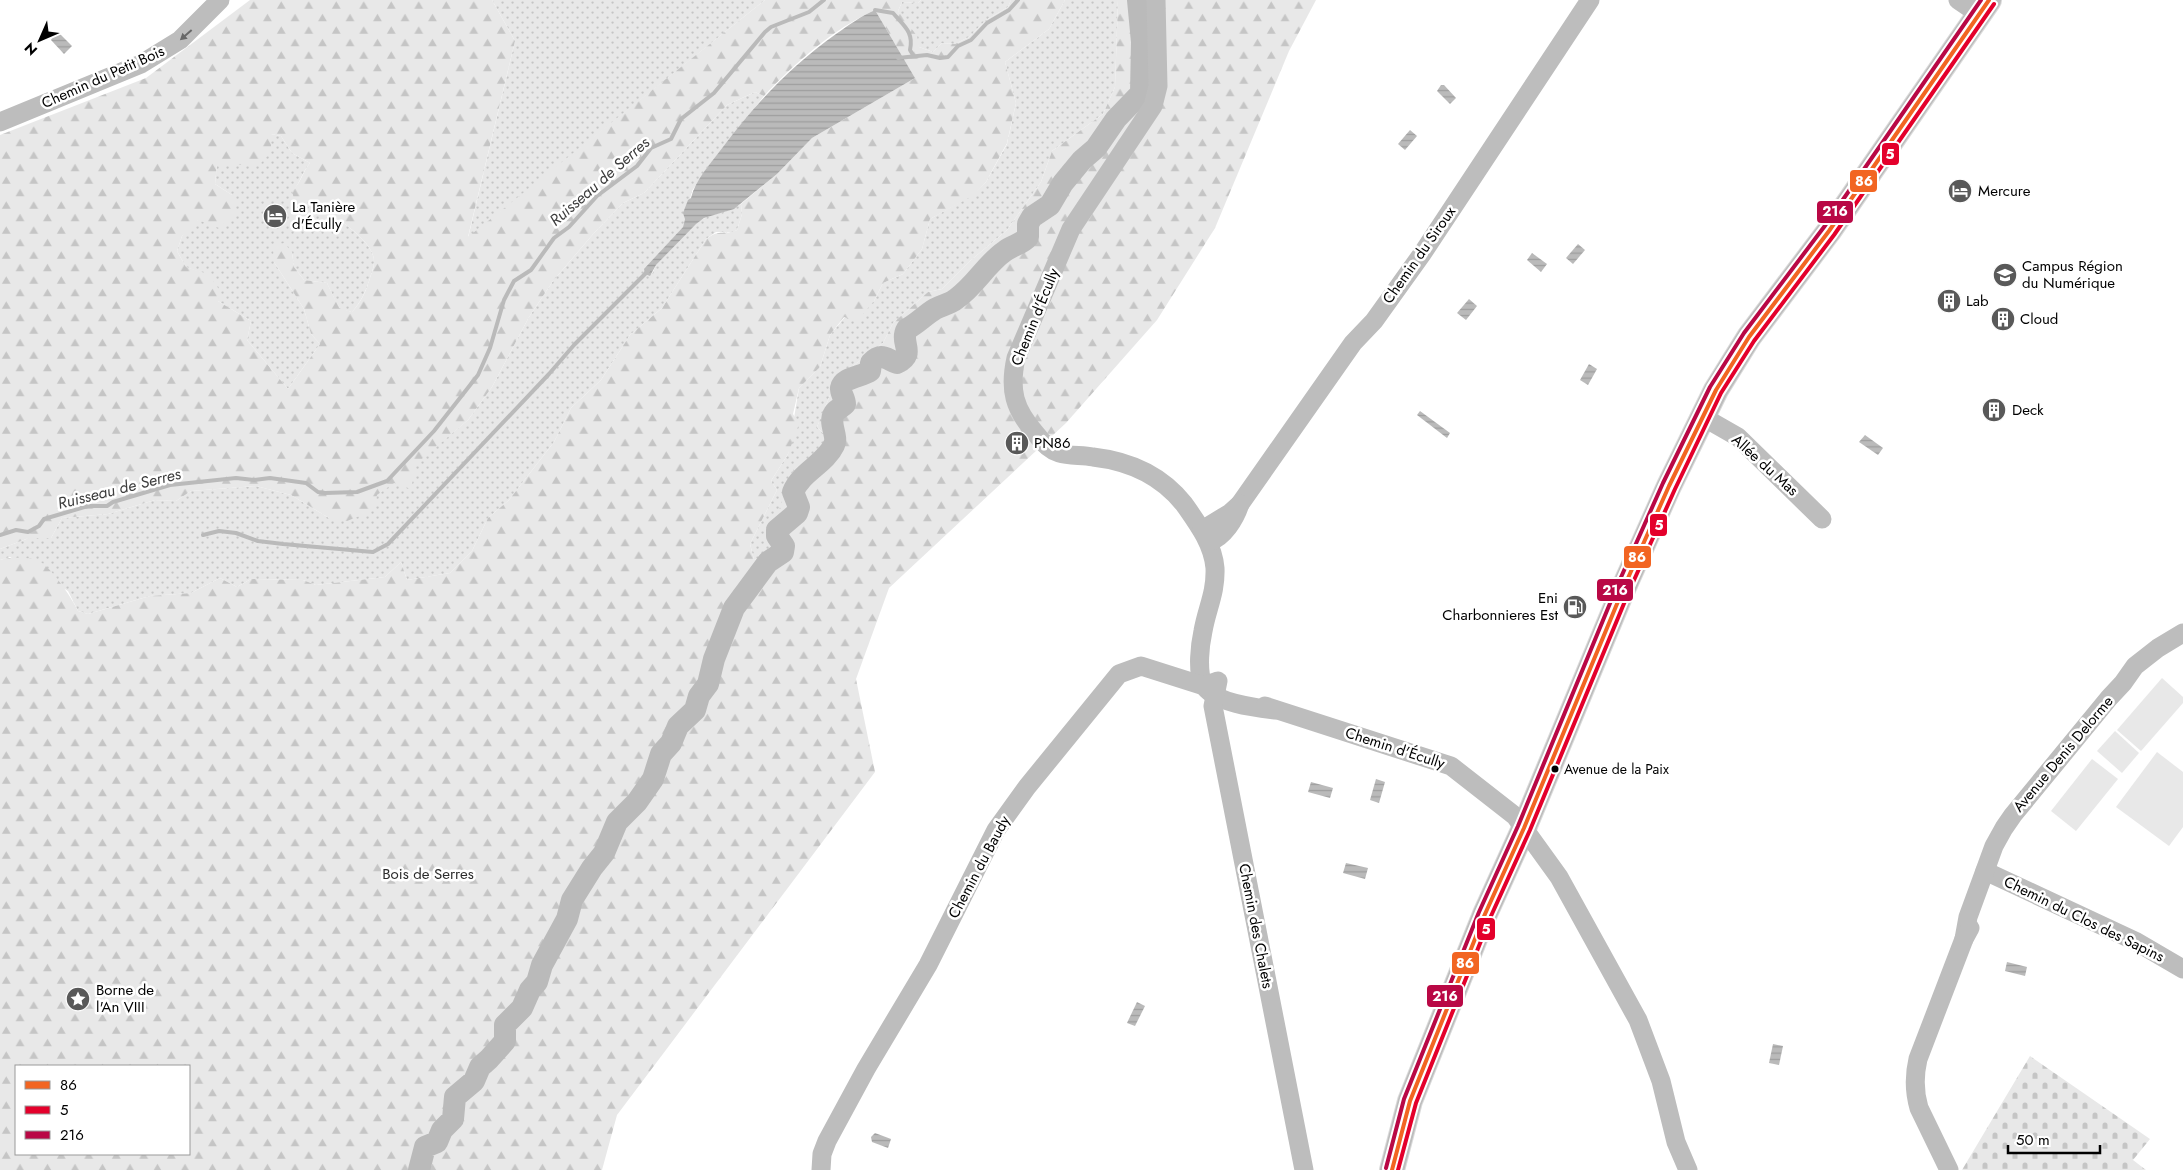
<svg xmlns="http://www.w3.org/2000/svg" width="2183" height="1170" font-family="Jost,sans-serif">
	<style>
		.grass { fill: url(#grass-dots) }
		.forest { fill: url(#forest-firs); fill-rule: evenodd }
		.cemetery { fill: url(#cemetery-stones) }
		.garden { fill: #e8e8e8 }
		.water { fill: url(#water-rules) }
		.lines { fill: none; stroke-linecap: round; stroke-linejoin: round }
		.stream { stroke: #bababa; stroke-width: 4 }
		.river { stroke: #bababa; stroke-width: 22 }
		.major-casing { stroke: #dbdbdb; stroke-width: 26 }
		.minor { stroke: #bdbdbd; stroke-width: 19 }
		.major { stroke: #bdbdbd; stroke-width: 24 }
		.bus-1-casing { stroke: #fff; stroke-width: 8 }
		.bus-2-casing { stroke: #fff; stroke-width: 8 }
		.bus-3-casing { stroke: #fff; stroke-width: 8 }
		.bus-1 { stroke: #f26522; stroke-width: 4 }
		.bus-2 { stroke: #e4002b; stroke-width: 4 }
		.bus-3 { stroke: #b90845; stroke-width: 4 }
		.oneway { fill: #686868 }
		.bus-dot { fill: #000; stroke: #fff; stroke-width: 2 }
		.labels { text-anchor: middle; stroke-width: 5; stroke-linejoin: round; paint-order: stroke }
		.bus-label { font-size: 14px; fill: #000; stroke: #fff; text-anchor: start }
		.street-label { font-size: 15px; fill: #000; stroke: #fff }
		.poi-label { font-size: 15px; fill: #000; stroke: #fff; text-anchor: start }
		.park-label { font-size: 15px; fill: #2c2c2c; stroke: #fff }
		.water-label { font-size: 16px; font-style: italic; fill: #3d3d3d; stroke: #fff }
		.line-badge { stroke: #fff; stroke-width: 2 }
		.badge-label { font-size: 14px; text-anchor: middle; font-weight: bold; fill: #fff }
	</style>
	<defs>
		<pattern id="grass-dots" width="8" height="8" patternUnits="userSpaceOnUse" patternTransform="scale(1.25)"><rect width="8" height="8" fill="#e8e8e8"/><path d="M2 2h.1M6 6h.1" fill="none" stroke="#c5c5c5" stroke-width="1.8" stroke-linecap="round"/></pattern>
		<pattern id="forest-firs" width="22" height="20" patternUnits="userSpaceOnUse" patternTransform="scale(1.25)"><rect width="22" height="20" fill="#e8e8e8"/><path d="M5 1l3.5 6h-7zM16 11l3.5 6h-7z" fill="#c5c5c5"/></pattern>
		<pattern id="cemetery-stones" width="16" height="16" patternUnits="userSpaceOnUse" patternTransform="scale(1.25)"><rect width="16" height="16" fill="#e8e8e8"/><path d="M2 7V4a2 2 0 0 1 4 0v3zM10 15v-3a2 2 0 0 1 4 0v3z" fill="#c5c5c5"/></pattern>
		<pattern id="water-rules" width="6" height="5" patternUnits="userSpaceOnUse" patternTransform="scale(1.25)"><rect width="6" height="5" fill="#bababa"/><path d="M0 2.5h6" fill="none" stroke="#9e9e9e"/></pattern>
	</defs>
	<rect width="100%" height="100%" fill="#fff"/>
	<!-- grass -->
	<g class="grass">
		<polygon points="492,0 765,0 468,238 515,41"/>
		<polygon points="921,0 1011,0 1008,7 986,20 969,37 955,44 942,43 933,52 919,47 898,11 902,2 918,3"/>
		<polygon points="1065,0 1118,0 1115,87 1103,114 1052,151 1041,182 1007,230 970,261 942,289 928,292 893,323 883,343 837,378 817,427 827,437 821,451 811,461 771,532 773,547 765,556 754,560 750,544 777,490 771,481 788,454 799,388 820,367 830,335 845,317 874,301 883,283 903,274 922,249 930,219 974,194 986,182 1007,144 1016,103 1005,62 1049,29"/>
		<path d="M 755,92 L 764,96 L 707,168 L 692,191 L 683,227 L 645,269 L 652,274 L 656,265 C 667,253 687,228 701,220 C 713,213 728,213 741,204 L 742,214 L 737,230 L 733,232 L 716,232 L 706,239 L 662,308 L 630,335 L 601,380 L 571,408 L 554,442 L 509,500 L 488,518 L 472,551 L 450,573 L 407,580 L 401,562 L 385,577 L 316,585 L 303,580 L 251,579 L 237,587 L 220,578 L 191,593 L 150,596 L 88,614 L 78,611 L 68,591 L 10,557 L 0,560 L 0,549 L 29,538 L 51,538 L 62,518 L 108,514 L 155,500 L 176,501 L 191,491 L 256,486 L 291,495 L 329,518 L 377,495 L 468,420 L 492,387 L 529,317 L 553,281 L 594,233 L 623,203 L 644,193 L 727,105 Z"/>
		<path d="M 271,134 L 281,136 L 292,153 L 310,163 C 302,172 301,182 293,191 L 304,206 L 309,202 C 327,212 376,239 374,263 C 374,268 371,273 370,278 C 366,291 361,302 352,312 L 339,309 L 327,283 L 304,280 L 294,267 L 292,252 L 274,262 L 304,309 L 311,334 L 320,344 L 288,389 L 247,340 L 251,321 L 218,301 L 208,275 L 186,267 L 177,251 L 182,236 L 188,227 L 232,195 L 215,184 L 217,164 Z"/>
	</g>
	<!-- forest -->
	<path class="forest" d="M 250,0 L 492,0 L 515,41 L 468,237 L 765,0 L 921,0 L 918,3 L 902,2 L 898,11 L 917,36 L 919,47 L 933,52 L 942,43 L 955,44 L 969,37 L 986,20 L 1008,7 L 1011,0 L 1065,0 L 1049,29 L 1005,62 L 1016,103 L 1007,143 L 986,182 L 974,195 L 930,219 L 922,249 L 903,274 L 883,283 L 874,301 L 857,321 L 844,317 L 830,335 L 820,367 L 799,388 L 793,414 L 799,424 L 788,454 L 771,481 L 777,490 L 750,544 L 754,560 L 765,556 L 773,547 L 771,532 L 797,460 L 811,461 L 821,451 L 827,437 L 817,427 L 837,378 L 883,343 L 893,323 L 928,292 L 942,289 L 970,261 L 1007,230 L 1041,182 L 1052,151 L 1103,114 L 1115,87 L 1118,0 L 1316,0 L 1289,51 L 1215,228 L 1157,320 L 1066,423 L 889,588 L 856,679 L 875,772 L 617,1115 L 602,1170 L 0,1170 L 0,560 C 9,557 30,557 39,561 C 51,567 72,598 78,611 L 88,614 L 150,596 L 191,593 L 220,578 L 237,587 L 251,579 L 303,580 L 316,585 L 385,577 L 401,562 L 407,580 L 450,573 L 472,551 L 488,518 L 509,500 L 554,442 L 571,408 L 601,380 L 630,335 L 662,308 L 706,239 C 721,228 724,236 737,230 L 742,214 L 741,204 L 777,174 L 812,138 L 915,78 L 875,10 C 833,29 795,63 764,96 L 755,92 L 727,105 L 644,193 L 623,203 L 594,233 L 553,281 L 529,317 L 492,387 L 468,420 L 416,464 L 411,489 L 394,483 L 377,495 L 374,510 L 347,521 L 329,518 L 291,495 L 256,486 L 191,491 L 176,501 L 155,500 L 108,514 L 62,518 L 51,538 L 29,538 L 0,549 L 0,135 L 146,78 ZM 271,134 L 281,136 L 292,153 L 310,163 C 302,172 302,182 292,191 L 294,199 L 304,206 L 309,202 C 327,212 376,239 374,263 C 374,268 371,274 370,278 C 366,292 361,302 352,312 L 339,308 L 327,283 L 304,280 L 294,267 L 292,252 L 284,243 L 273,246 L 274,262 L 304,309 L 311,334 L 320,344 L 288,389 L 247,340 L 251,321 L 218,301 L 221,292 L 208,274 L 186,267 L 177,251 L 182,236 L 198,220 L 219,228 L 237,212 L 232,195 L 215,184 L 217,165 L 259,165 L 271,152 ZM 16,1066 L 189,1066 L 189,1154 L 16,1154 Z"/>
	<!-- cemetery -->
	<polygon class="cemetery" points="2030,1056 2150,1139 2133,1160 2146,1170 1962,1170"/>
	<!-- garden -->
	<g class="garden">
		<polygon points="2162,678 2183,697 2183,703 2141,751 2117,730"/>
		<polygon points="2115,731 2139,753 2122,773 2097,751"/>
		<polygon points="2157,752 2183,772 2183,827 2169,846 2116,807"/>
		<polygon points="2092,759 2118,779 2076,831 2051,811"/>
	</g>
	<!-- water -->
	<g class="water">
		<path d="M 875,10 L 915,78 L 812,138 L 777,174 L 734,209 L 704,218 L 696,224 L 656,265 L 650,276 L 645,274 L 644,269 L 683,227 L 685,219 L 683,213 L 688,200 L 691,198 C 695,180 711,163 723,147 C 756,103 791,66 836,34 C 849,25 861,16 875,10 Z"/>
		<polygon points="58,32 72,46 64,54 51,40 53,36"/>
		<polygon points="1441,85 1444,85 1456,98 1450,104 1437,91"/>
		<polygon points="1410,130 1417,136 1405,150 1398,144"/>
		<polygon points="1578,244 1585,250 1573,264 1566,258"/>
		<polygon points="1532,253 1547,264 1541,272 1527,260"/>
		<polygon points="1469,299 1477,306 1466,320 1457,313"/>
		<polygon points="1589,364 1597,369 1588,385 1580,380"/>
		<polygon points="1420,411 1450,433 1447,438 1417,415"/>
		<polygon points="1865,435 1883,448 1878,455 1859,442"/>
		<polygon points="1376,779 1385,782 1379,803 1370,800"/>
		<polygon points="1311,782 1333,788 1330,798 1308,792"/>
		<polygon points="1346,863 1368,868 1365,879 1343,873"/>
		<polygon points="2007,962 2027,967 2025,976 2005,971"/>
		<polygon points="1137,1002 1145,1006 1135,1026 1127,1023"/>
		<polygon points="1773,1044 1783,1046 1779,1065 1769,1063"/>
		<polygon points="875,1133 891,1139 888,1148 872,1142 871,1137"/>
	</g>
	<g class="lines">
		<!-- stream -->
		<g class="stream">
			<path d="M 875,10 L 893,13 C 904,26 914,32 910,50 L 913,55"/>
			<polyline points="898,58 927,55 940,58 948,57 958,46 971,40 987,23 1009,10 1018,0"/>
			<polyline points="0,535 16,530 28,532 39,526 44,519 88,506 107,506 113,502 170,485 236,478 254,480 270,478 306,483 318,492 325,493 357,492 387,481 434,431 478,375 490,348 504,300 514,281 531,270 554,238 569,227 597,196 637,166 651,148 671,139 681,119 714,93 765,32 771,27 809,12 824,0"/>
			<polyline points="203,535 219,531 236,533 258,541 283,544 373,552 388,544 549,374 574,345 648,271"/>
		</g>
		<!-- river -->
		<path class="river" d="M 419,1170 L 425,1147 L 437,1142 L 442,1130 L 453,1119 L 455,1097 L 474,1081 L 480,1067 L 489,1059 L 505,1041 L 505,1025 L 522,1008 L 530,990 L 537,982 L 542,965 L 567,919 L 572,900 L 592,868 L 604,853 L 617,822 L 637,802 L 653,779 L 661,754 L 671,743 L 678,726 L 695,710 L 699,696 L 708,684 L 714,659 L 734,608 L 768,562 L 783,552 L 784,546 L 777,536 L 777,530 L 797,513 L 799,507 L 793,492 C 801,472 825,464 834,445 C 839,435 826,421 836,411 C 838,409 842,407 845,404 C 845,398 840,393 841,388 C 843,377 862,377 870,371 L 871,363 C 881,352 886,359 897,363 C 917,353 899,343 907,329 C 918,323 925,315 935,309 C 942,305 950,304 956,299 C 975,286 986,264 1005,251 C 1013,245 1022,244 1028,237 L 1028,224 L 1032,217 L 1050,205 L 1063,183 L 1082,160 L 1096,148 L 1116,119 L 1141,93 L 1142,42 L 1138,0"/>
		<!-- major casing -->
		<g class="major-casing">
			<polyline id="major" points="1392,1170 1410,1101 1485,914 1524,828 1624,587 1669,486 1716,390 1749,337 1829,231 1989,0"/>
		</g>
		<!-- minor -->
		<g class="minor">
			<path d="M 1156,0 L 1158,86 L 1153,106 L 1071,229 L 1016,358 C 1009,390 1014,409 1036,434 C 1042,442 1049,450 1059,453 C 1069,456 1082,455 1093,457 C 1128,461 1161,475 1184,504 C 1198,524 1213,544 1215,568 C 1216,593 1207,608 1203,631 C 1200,645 1197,670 1203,684 C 1212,703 1257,708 1275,710"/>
			<polyline points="1958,0 1980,15"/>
			<polyline points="0,122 141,64 180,40 220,0"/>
			<polyline points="1703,417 1738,437 1822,519"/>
			<polyline points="1240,504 1353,343 1374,321 1422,254 1590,0"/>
			<path d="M 1202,530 L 1230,513 L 1240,504 C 1235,519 1224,537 1209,542"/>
			<polyline points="1265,706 1451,766 1515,816 1559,877 1638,1020 1661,1081 1676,1142 1688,1170"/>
			<polyline points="1985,871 2135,941 2183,969"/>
			<polyline points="1964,939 1968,917 1994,846 2004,828 2013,815 2109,698 2123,683 2135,666 2158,648 2183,633"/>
			<polyline points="821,1170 822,1154 827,1141 866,1069 928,965 996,830 1027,787 1119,674 1141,666 1204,686 1218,681 1213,706 1304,1170"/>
			<path d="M 1949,1170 L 1919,1108 C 1914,1091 1914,1076 1918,1059 L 1964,939 L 1970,928"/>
		</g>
		<!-- major -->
		<use href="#major" class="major"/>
		<!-- bus-1 casing -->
		<g class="bus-1-casing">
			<polyline id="bus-1" points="1392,1170 1410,1101 1485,914 1524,828 1624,587 1669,486 1716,390 1749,337 1829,231 1989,0"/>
		</g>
		<!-- bus-2 casing -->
		<g class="bus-2-casing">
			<polyline id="bus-2" points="1398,1170 1416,1103 1491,916 1530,830 1630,589 1675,489 1721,393 1754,341 1834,235 1994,4"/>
		</g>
		<!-- bus-3 casing -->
		<g class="bus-3-casing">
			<polyline id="bus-3" points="1386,1168 1404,1099 1479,912 1518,826 1618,584 1663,483 1710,387 1744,333 1824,227 1981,0"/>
		</g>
		<!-- bus-1 -->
		<use href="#bus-1" class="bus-1"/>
		<!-- bus-2 -->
		<use href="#bus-2" class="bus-2"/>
		<!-- bus-3 -->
		<use href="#bus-3" class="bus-3"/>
	</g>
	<!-- one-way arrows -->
	<defs><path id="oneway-solid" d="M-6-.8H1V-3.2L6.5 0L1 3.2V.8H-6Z" transform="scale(1.25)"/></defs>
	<use class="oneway" href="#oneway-solid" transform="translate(186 35) rotate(139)"/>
	<!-- icons -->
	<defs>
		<g id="hotel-disc" transform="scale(1.25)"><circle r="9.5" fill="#595959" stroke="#fff"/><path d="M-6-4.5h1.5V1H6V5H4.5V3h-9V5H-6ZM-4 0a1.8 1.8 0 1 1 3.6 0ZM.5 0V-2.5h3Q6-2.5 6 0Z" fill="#fff"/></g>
		<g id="university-disc" transform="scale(1.25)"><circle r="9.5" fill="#595959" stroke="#fff"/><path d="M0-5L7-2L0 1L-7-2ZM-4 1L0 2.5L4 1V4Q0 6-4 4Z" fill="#fff"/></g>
		<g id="building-disc" transform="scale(1.25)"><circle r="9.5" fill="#595959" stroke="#fff"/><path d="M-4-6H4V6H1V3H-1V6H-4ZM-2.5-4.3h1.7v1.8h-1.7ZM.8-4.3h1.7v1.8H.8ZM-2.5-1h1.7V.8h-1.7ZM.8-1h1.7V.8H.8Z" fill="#fff"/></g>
		<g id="fuel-disc" transform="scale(1.25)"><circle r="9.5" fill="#595959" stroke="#fff"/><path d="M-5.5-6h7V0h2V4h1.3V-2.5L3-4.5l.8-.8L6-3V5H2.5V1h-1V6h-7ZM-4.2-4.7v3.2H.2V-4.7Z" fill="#fff"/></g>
		<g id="sight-disc" transform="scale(1.25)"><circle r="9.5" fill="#595959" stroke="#fff"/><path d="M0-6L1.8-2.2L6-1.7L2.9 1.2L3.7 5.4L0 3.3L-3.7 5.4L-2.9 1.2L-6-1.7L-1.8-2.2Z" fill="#fff"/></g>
	</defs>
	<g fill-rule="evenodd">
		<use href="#hotel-disc" x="1960" y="191"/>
		<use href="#hotel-disc" x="275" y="216"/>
		<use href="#university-disc" x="2005" y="275"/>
		<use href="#building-disc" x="1949" y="301"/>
		<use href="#building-disc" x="2003" y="319"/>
		<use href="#building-disc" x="1994" y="410"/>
		<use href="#building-disc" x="1017" y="443"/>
		<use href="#fuel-disc" x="1575" y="607"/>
		<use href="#sight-disc" x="78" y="999"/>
	</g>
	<!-- markers -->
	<circle class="bus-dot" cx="1555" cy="769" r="4.5"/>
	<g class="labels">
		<!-- bus labels -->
		<g class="bus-label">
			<text x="1564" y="774">Avenue de la Paix</text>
		</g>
		<!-- street labels -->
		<g class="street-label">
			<text transform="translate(103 77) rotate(-24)" y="5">Chemin du Petit Bois</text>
			<text transform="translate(1419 255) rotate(-55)" y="5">Chemin du Siroux</text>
			<text transform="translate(1035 317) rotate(-68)" y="5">Chemin d'Écully</text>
			<text transform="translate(1765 465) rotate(42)" y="5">Allée du Mas</text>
			<text transform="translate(1395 748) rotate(18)" y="5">Chemin d'Écully</text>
			<text transform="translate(2063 754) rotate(-50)" y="5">Avenue Denis Delorme</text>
			<text transform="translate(979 867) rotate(-62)" y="5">Chemin du Baudy</text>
			<text transform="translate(2084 919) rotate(26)" y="5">Chemin du Clos des Sapins</text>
			<text transform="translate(1256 926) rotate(79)" y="5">Chemin des Chalets</text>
		</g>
		<!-- poi labels -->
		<g class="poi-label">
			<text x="1978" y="196">Mercure</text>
			<text x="292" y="212">La Tanière<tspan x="292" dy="17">d'Écully</tspan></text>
			<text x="2022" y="271">Campus Région<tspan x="2022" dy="17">du Numérique</tspan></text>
			<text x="1966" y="306">Lab</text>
			<text x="2020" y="324">Cloud</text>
			<text x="2012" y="415">Deck</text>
			<text x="1034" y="448">PN86</text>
			<text x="1558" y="603" text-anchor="end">Eni<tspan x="1558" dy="17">Charbonnieres Est</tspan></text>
			<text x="96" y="995">Borne de<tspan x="96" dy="17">l'An VIII</tspan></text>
		</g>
		<!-- park labels -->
		<g class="park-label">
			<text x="428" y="879">Bois de Serres</text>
		</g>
		<!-- water labels -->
		<g class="water-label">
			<text transform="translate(599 181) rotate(-41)" y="6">Ruisseau de Serres</text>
			<text transform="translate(119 488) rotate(-14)" y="6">Ruisseau de Serres</text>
		</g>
	</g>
	<g class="line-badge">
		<rect x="1881" y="142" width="19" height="24" rx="5" fill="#e4002b"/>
		<rect x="1849" y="169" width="29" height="24" rx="5" fill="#f26522"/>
		<rect x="1816" y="200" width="38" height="24" rx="5" fill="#b90845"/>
		<rect x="1649" y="513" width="19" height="24" rx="5" fill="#e4002b"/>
		<rect x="1623" y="545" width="29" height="24" rx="5" fill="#f26522"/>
		<rect x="1596" y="578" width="38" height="24" rx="5" fill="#b90845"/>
		<rect x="1476" y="917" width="20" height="24" rx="5" fill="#e4002b"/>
		<rect x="1451" y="951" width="29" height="24" rx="5" fill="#f26522"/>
		<rect x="1426" y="984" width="38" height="24" rx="5" fill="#b90845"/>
	</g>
	<g class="badge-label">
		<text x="1890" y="159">5</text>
		<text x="1864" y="186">86</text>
		<text x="1835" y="216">216</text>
		<text x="1659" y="530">5</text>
		<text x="1637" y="562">86</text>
		<text x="1615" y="595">216</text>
		<text x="1486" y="934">5</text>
		<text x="1465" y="968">86</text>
		<text x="1445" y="1001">216</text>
	</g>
	<!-- legend -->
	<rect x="15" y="1065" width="175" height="90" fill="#ffffff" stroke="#999999"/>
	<rect x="25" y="1081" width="25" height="8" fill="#f26522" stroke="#999999"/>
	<text x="60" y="1090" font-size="15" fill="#000000">86</text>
	<rect x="25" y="1106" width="25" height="8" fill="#e4002b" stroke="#999999"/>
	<text x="60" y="1115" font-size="15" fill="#000000">5</text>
	<rect x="25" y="1131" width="25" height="8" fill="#b90845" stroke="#999999"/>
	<text x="60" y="1140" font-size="15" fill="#000000">216</text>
	<!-- north arrow -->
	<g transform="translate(40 40) rotate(225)" stroke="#ffffff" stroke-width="4" paint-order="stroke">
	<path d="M0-4L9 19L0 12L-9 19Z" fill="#000000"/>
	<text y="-8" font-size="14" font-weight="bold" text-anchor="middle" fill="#000000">N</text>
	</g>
	<!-- scale -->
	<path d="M2008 1145v8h92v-8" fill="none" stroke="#000000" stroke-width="2.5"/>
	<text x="2016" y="1145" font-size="15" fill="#000000" stroke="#ffffff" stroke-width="4" paint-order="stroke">50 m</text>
</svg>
